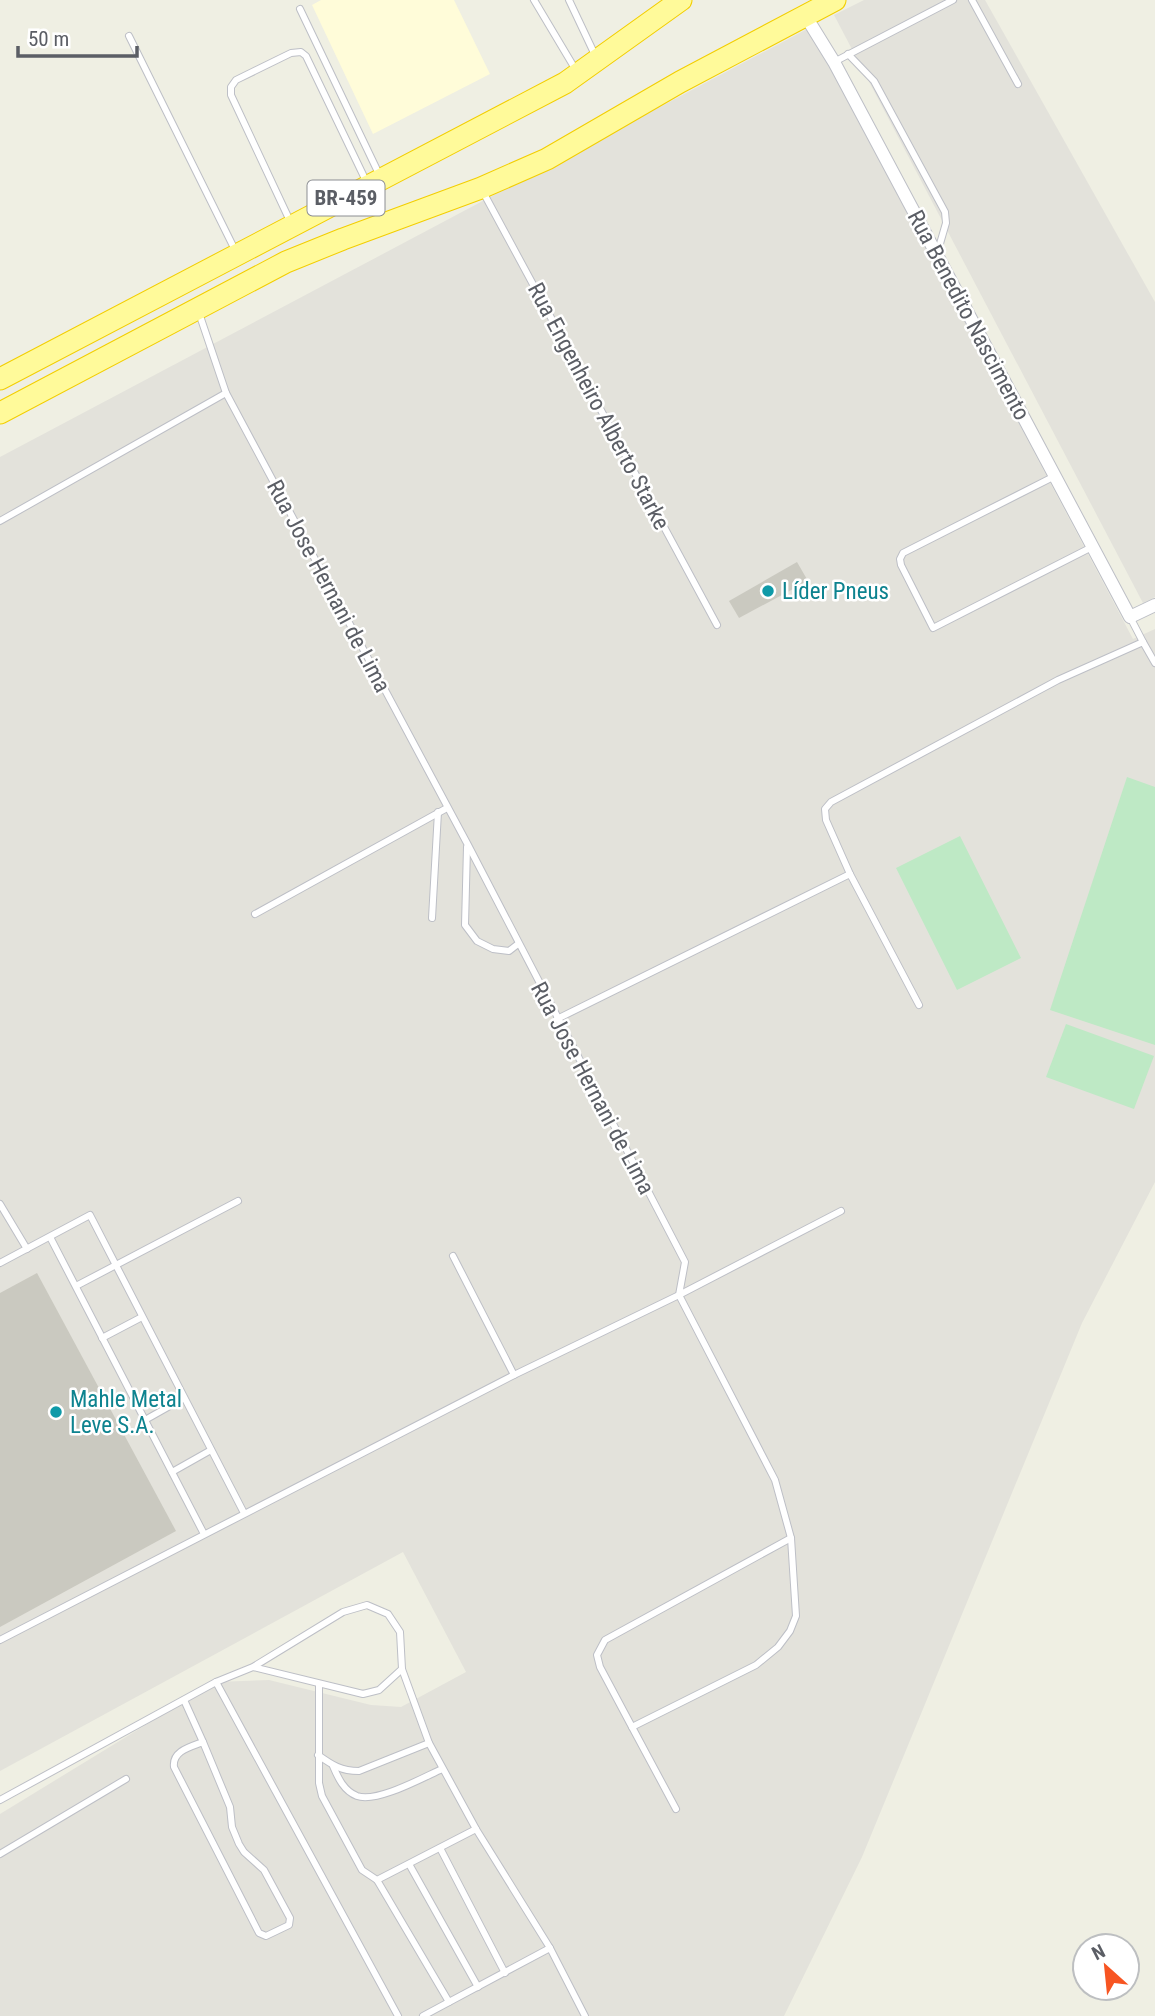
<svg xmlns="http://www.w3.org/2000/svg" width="1155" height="2016" font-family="'Roboto Condensed',sans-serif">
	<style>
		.commercial { fill: #fffcd9 }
		.industrial { fill: #e3e2db }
		.green { fill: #bee9c5 }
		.building { fill: #cac9c0 }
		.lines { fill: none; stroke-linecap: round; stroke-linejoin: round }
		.service-casing { stroke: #bdbfc6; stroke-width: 8 }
		.minor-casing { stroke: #bdbfc6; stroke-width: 14 }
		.trunk-casing { stroke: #f3ce00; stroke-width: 23 }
		.service { stroke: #fff; stroke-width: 6 }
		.minor { stroke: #fff; stroke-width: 12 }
		.trunk { stroke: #fffa9a; stroke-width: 21 }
		.culture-dot { fill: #0f9aa8; stroke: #fff; stroke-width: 2.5 }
		.labels { text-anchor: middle; stroke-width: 5; stroke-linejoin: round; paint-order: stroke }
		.shield { fill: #fff; stroke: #8c8e93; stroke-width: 2 }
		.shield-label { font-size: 21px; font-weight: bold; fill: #5b5e65 }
		.street-label { font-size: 23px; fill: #5b5e65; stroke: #fff }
		.culture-label { font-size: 23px; fill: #0d838f; stroke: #fff; text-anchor: start }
	</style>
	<rect width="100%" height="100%" fill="#efefe3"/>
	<!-- commercial -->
	<polygon class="commercial" points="321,0 454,0 490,74 373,134 312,5"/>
	<!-- industrial -->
	<g class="industrial">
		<polygon points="864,0 985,0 1155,302 1155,597 1143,603 834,15"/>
		<polygon points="809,28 1133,639 1155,629 1155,1182 1082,1323 862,1857 784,2016 0,2016 0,1814 216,1682 269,1680 371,1705 401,1707 466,1672 403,1552 0,1771 0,457"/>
	</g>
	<!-- green -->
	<g class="green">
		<polygon points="1127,777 1155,787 1155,1045 1050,1010"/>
		<polygon points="960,836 1021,958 957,990 896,868"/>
		<polygon points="1066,1024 1154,1056 1134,1109 1046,1077"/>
	</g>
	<!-- building -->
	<g class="building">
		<polygon points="797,562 808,581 739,618 729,601"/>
		<polygon points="37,1273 176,1531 0,1627 0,1293"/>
	</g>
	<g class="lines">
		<!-- service casing -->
		<g class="service-casing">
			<g id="service">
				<polyline points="534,0 577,72"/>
				<polyline points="569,0 595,55"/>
				<polyline points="972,0 1018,84"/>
				<polyline points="300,9 379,174"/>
				<polyline points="129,36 235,250"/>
				<polyline points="848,54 874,81 945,212 946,223 937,254"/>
				<polyline points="834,62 953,0"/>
				<polyline points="482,190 717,625"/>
				<polyline points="290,221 231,95 231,87 236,80 291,53 301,52 306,56 367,183"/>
				<polyline points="199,313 226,393 468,845 685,1262 679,1295 775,1480 791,1538 796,1616 790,1631 778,1647 756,1665 632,1727 676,1809"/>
				<polyline points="1055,476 903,553 900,559 901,565 933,628 1092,547"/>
				<polyline points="0,521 226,393"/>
				<polyline points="1130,617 1143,642"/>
				<polyline points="467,847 465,925 477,941 493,949 509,951 518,944"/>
				<polyline points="850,874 826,820 825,809 831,802 1058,680 1143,642 1155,663"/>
				<polyline points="255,914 447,808"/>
				<polyline points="432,918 438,812"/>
				<polyline points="557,1019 850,874 919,1005"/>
				<polyline points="0,1204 27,1249"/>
				<polyline points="50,1237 204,1534"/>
				<polyline points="453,1256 514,1375"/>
				<polyline points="0,1263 90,1215 244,1513"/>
				<polyline points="76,1286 238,1201"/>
				<polyline points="102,1338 142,1317"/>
				<polyline points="145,1420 184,1398"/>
				<polyline points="172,1472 211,1450"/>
				<polyline points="0,1640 514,1375 679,1295 841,1211"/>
				<polyline points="216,1682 398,2016"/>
				<polyline points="319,1685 319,1783 322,1796 362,1870 377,1880 476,1829 429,1743 402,1669"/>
				<polyline points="184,1700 203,1742"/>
				<polyline points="632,1727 600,1667 597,1655 605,1640 791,1538"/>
				<path d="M 203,1742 L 230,1807 L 232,1827 L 239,1844 L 244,1852 L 264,1870 L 290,1918 L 289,1925 L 266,1936 L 259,1933 L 174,1767 C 172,1751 190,1747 203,1742 Z"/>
				<path d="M 318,1755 C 332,1765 341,1771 359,1771 L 429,1743"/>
				<path d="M 333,1766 C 338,1778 344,1791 357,1796 C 377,1803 422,1778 442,1769"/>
				<polyline points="0,1800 216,1682 253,1667 343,1612 367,1605 388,1614 400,1632 402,1669 379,1690 363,1694 253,1667"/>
				<polyline points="440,1848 505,1973"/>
				<polyline points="0,1854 126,1779"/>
				<polyline points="409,1864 478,1987"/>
				<polyline points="377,1880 449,2002 423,2016"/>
				<polyline points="550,1948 585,2016"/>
				<polyline points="449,2002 550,1948 476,1829"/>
			</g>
		</g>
		<!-- minor casing -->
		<g class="minor-casing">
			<polyline id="minor" points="805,15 834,62 1130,617 1155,605"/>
		</g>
		<!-- trunk casing -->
		<g class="trunk-casing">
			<g id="trunk">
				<polyline points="0,379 565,83 681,0"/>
				<polyline points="0,413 286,262 343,239 481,188 547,159 680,82 835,0"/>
			</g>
		</g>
		<!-- service -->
		<use href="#service" class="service"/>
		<!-- minor -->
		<use href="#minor" class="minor"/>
		<!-- trunk -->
		<use href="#trunk" class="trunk"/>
	</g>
	<!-- markers -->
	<g class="culture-dot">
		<circle cx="768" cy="591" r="7"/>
		<circle cx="56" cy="1412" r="7"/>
	</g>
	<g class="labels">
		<!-- shield labels -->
		<rect class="shield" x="307.5" y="180.5" width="77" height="35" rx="5"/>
		<g class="shield-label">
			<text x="346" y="205">BR-459</text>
		</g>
		<!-- street labels -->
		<g class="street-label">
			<text transform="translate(969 315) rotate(62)" y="8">Rua Benedito Nascimento</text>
			<text transform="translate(599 406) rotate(62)" y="8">Rua Engenheiro Alberto Starke</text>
			<text transform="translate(329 586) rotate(62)" y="8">Rua Jose Hernani de Lima</text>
			<text transform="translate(593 1088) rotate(62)" y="8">Rua Jose Hernani de Lima</text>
		</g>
		<!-- culture labels -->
		<g class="culture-label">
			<text x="782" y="599">Líder Pneus</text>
			<text x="70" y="1407">Mahle Metal<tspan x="70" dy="26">Leve S.A.</tspan></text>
		</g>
	</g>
	<!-- north arrow -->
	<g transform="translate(1106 1967) rotate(333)"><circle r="33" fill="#ffffff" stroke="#bdbfc1" stroke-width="2"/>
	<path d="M0-5L12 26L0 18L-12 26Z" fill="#f75522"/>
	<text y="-10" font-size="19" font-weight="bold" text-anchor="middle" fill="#5b5e65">N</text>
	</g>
	<!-- scale -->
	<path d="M18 46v10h119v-10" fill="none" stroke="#5b5e65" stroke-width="3.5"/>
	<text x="28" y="46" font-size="21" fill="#5b5e65" stroke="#ffffff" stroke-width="5" paint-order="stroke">50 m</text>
</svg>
